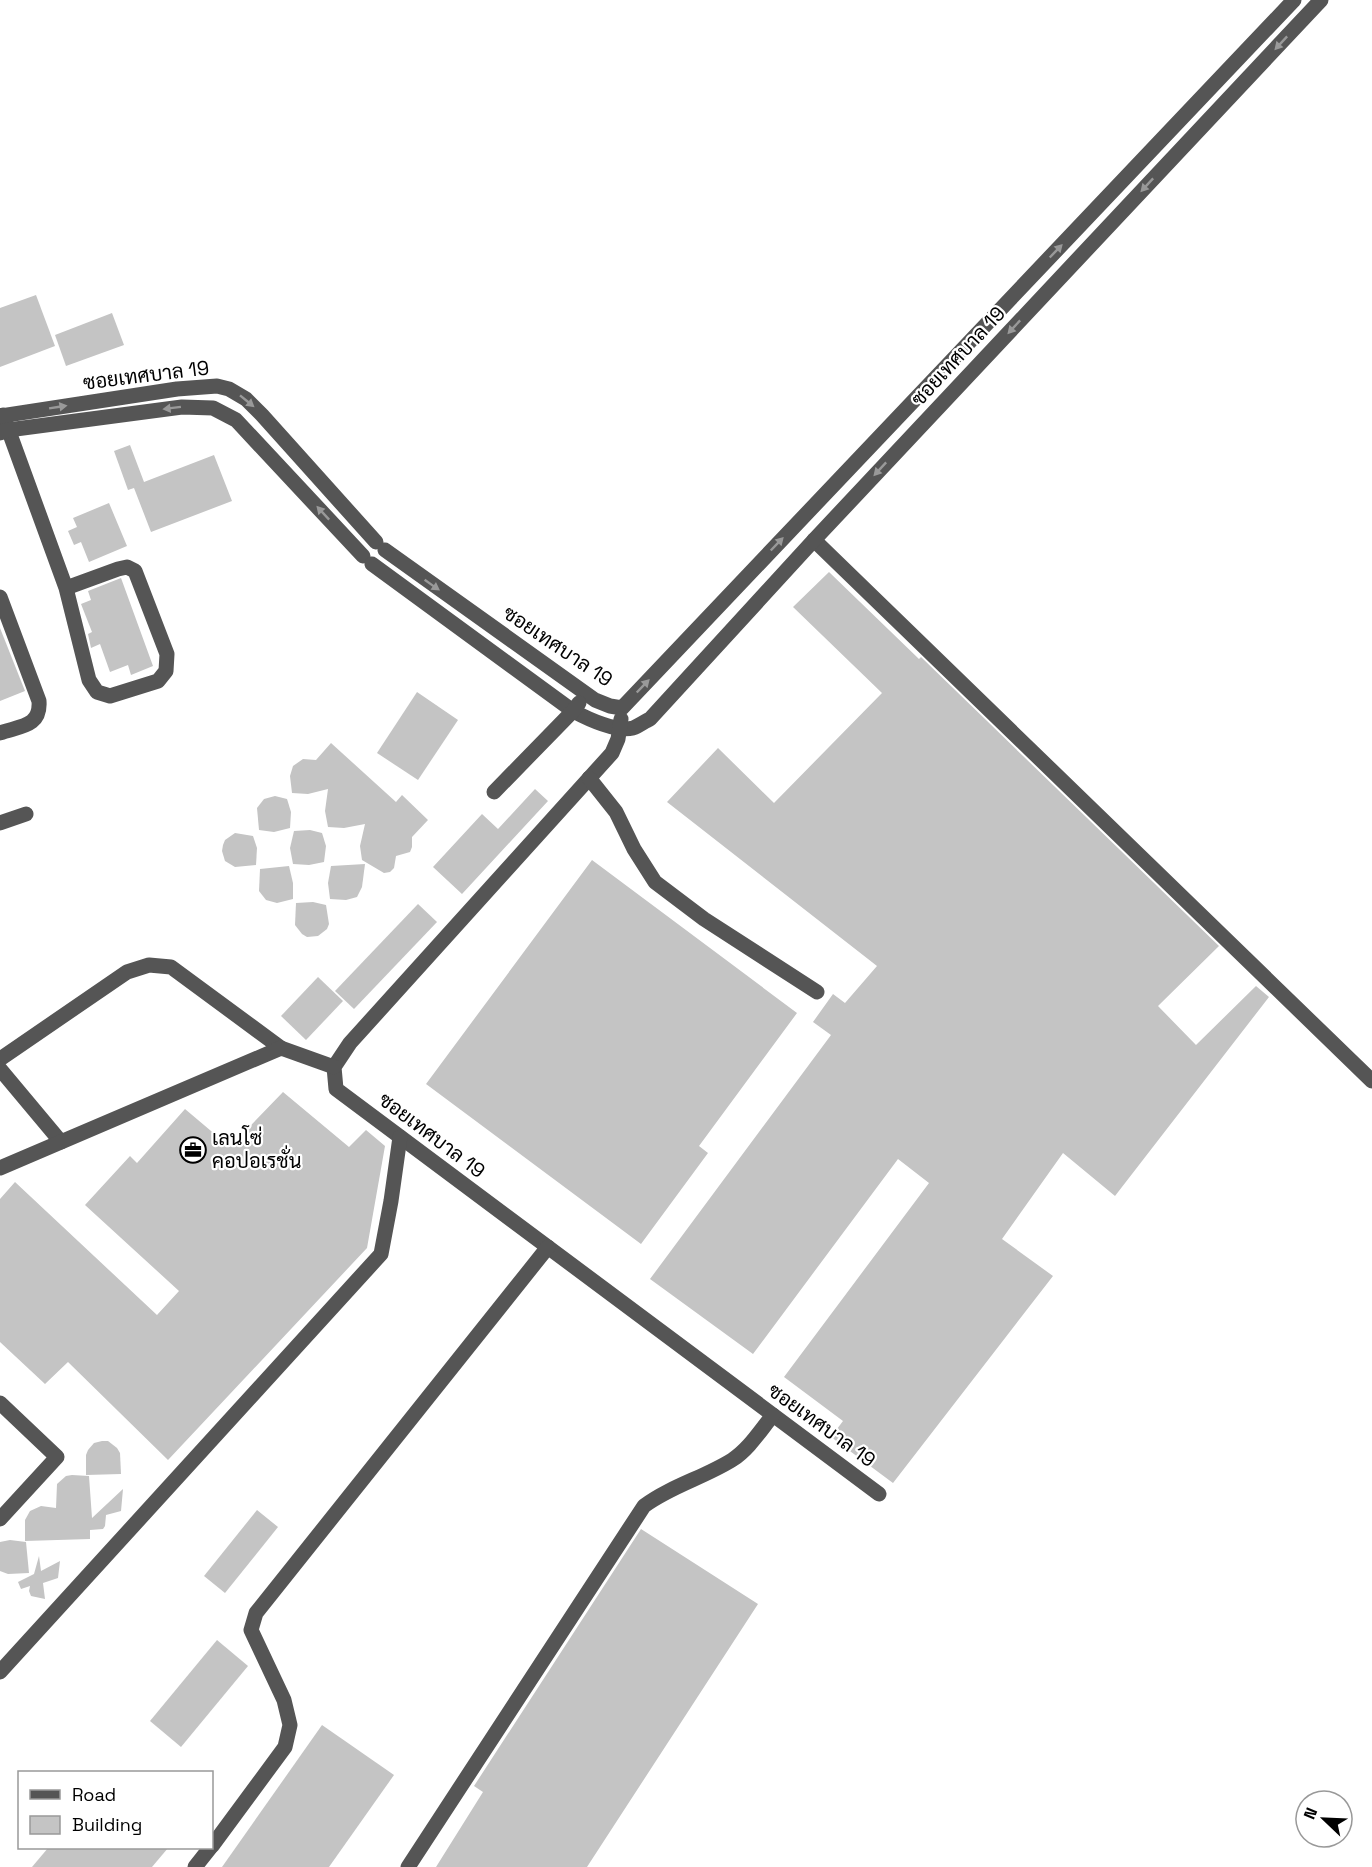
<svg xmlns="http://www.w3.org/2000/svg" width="1372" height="1867" font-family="'Space Grotesk',Sarabun,sans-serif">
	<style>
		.building { fill: #c4c4c4 }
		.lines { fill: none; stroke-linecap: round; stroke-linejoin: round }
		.minor { stroke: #555; stroke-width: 15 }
		.oneway { fill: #999 }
		.labels { text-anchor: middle; stroke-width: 4.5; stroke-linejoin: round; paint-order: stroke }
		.street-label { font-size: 20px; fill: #000; stroke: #fff }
		.poi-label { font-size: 20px; fill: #000; stroke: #fff; text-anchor: start }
	</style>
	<rect width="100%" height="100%" fill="#fff"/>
	<!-- building -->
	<g class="building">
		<polygon points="36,295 55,346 0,367 0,308"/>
		<polygon points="112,313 124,345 66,366 55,335"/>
		<polygon points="130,445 144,482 214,455 232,501 151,532 134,488 128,490 114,451"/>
		<polygon points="109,503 127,546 89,562 81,542 74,545 68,531 77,527 73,518"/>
		<polygon points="829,572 919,659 921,657 1219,946 1158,1006 1196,1045 1256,986 1269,997 1115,1196 1063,1153 1002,1239 1053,1276 893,1483 831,1437 843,1421 784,1377 929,1183 898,1159 753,1354 650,1279 831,1035 813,1022 833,994 845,1003 877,966 667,802 718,748 774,803 882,693 793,607"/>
		<polygon points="121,578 153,666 131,675 128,665 110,672 100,644 91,648 88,634 92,632 81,604 91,600 88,591"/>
		<polygon points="0,628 25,691 0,701"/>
		<polygon points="417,692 458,720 418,780 377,753"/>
		<polygon points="331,743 396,802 402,795 428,820 412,837 412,847 410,852 396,856 394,868 390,872 384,873 362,860 360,846 365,824 344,828 328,827 325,811 328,789 308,794 292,793 290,776 293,766 303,759 316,760"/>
		<polygon points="535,789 548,801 462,894 433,867 482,814 498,829"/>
		<polygon points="275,796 287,799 291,812 290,828 274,832 259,830 257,808 264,799"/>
		<polygon points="310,830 322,833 326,846 324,862 309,865 293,864 290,848 294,831"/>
		<polygon points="235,833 253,836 257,848 256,865 235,867 225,861 222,851 223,845 225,840"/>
		<polygon points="592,860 797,1013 699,1146 708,1153 641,1244 426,1084"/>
		<polygon points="365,864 362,887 357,897 346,900 330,899 328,883 331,866"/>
		<polygon points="289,866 293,883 293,899 277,903 266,900 259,891 260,869"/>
		<polygon points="313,902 326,905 329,924 327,929 318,936 307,937 302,934 295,925 296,903"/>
		<polygon points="418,904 437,922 354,1009 335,991"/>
		<polygon points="318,977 343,1001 306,1040 281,1016"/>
		<polygon points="283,1092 349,1147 366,1130 385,1146 367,1248 168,1460 68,1362 45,1384 0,1342 0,1199 15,1182 157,1315 179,1291 85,1205 130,1156 137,1163 185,1109 230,1147"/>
		<polygon points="102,1441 108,1441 117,1448 120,1453 121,1474 86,1475 86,1455 88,1450 94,1443"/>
		<polygon points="72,1475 89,1476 92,1518 123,1489 121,1511 106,1515 105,1526 103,1529 90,1530 90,1539 25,1541 25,1520 30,1511 41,1506 56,1508 57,1484 66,1476"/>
		<polygon points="257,1510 278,1527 225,1593 204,1576"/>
		<polygon points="641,1529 758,1604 587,1867 436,1867 483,1792 474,1786"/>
		<polygon points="10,1540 26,1542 29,1573 8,1574 0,1571 0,1542"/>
		<polygon points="39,1556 41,1571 60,1561 58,1578 43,1583 45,1599 31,1596 29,1591 30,1586 21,1589 18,1582 34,1574"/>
		<polygon points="217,1640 248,1666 181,1747 150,1721"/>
		<polygon points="322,1725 394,1775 329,1867 222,1867"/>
		<polygon points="48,1848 168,1848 152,1867 32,1867"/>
	</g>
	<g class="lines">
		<!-- minor -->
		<g class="minor">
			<polyline points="3,415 66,588 89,680 97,692 110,696 158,681 166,671 167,654 135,571 127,567 118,569 66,588"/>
			<polyline points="0,416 177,389 217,386 229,389 246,399 262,415 376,542"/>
			<polyline points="0,433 8,430 182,407 213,408 236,420 363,556"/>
			<polyline points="814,540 1372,1081"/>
			<polyline points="385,550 595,700 610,706 622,708 1294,0"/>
			<path d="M 372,564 L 573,711 C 588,719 616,732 633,728 C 639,726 645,721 650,719 L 814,540 L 1321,0"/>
			<path d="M 0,597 L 39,701 C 41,727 20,726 0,733"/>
			<polyline points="621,719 618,739 612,753 350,1043 334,1067 336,1089 879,1494"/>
			<polyline points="589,778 616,812 634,849 655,882 704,919 817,992"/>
			<polyline points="494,792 573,711 579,703"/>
			<polyline points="0,823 26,814"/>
			<polyline points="0,1059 127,972 149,965 171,967 281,1048"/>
			<polyline points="0,1069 61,1142"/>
			<polyline points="0,1168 281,1048 334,1067"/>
			<polyline points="0,1403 57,1457 0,1519"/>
			<polyline points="0,1672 381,1254 391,1201 400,1137"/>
			<polyline points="212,1846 285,1747 290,1725 284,1700 251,1630 256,1613 548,1247"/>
			<polyline points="195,1867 210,1848"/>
			<path d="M 408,1867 L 644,1506 C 671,1486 703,1478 732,1460 C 749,1449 760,1431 773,1415"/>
		</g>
	</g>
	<!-- one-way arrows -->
	<defs><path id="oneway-solid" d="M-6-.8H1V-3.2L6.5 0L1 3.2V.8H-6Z" transform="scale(1.5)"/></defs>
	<g class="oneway">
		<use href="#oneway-solid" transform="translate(1281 43) rotate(133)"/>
		<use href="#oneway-solid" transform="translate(1147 185) rotate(133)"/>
		<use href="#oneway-solid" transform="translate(1056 251) rotate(-46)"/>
		<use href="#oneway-solid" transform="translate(1014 327) rotate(133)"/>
		<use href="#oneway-solid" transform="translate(247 401) rotate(39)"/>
		<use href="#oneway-solid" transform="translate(58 407) rotate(-9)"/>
		<use href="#oneway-solid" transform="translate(172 408) rotate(173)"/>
		<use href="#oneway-solid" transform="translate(880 469) rotate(133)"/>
		<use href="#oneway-solid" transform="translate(323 513) rotate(-133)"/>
		<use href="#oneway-solid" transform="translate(777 544) rotate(-46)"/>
		<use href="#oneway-solid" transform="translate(432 585) rotate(35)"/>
		<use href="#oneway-solid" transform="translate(643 686) rotate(-46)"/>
	</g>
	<!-- icons -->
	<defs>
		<g id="office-ring" transform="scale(1.35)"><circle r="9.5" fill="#fff" stroke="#000" stroke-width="1.5"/><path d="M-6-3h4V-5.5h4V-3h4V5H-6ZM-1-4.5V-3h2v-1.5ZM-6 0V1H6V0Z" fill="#000"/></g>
	</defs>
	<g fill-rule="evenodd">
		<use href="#office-ring" x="193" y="1150"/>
	</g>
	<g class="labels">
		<!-- street labels -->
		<g class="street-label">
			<text transform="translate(958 356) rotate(-47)" y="7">ซอยเทศบาล 19</text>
			<text transform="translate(146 375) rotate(-7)" y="7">ซอยเทศบาล 19</text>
			<text transform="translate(558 646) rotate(34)" y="7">ซอยเทศบาล 19</text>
			<text transform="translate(432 1135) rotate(37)" y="7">ซอยเทศบาล 19</text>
			<text transform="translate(822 1425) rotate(36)" y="7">ซอยเทศบาล 19</text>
		</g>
		<!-- poi labels -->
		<g class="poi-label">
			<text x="212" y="1145">เลนโซ่<tspan x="212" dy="23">คอปอเรชั่น</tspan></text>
		</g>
	</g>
	<!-- legend -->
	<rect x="18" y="1771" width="195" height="78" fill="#ffffff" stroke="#999999" stroke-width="1.5"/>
	<rect x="30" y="1790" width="30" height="9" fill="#555555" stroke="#999999" stroke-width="1.5"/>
	<text x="72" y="1801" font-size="18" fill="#000000">Road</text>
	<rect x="30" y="1816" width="30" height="18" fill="#c4c4c4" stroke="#999999" stroke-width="1.5"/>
	<text x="72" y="1831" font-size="18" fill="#000000">Building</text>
	<!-- north arrow -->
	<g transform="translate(1324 1819) rotate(293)"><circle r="28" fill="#ffffff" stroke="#999999" stroke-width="1.5"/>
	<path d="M0-4.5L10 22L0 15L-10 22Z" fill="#000000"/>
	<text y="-9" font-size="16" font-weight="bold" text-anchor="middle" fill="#000000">N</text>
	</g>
</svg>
